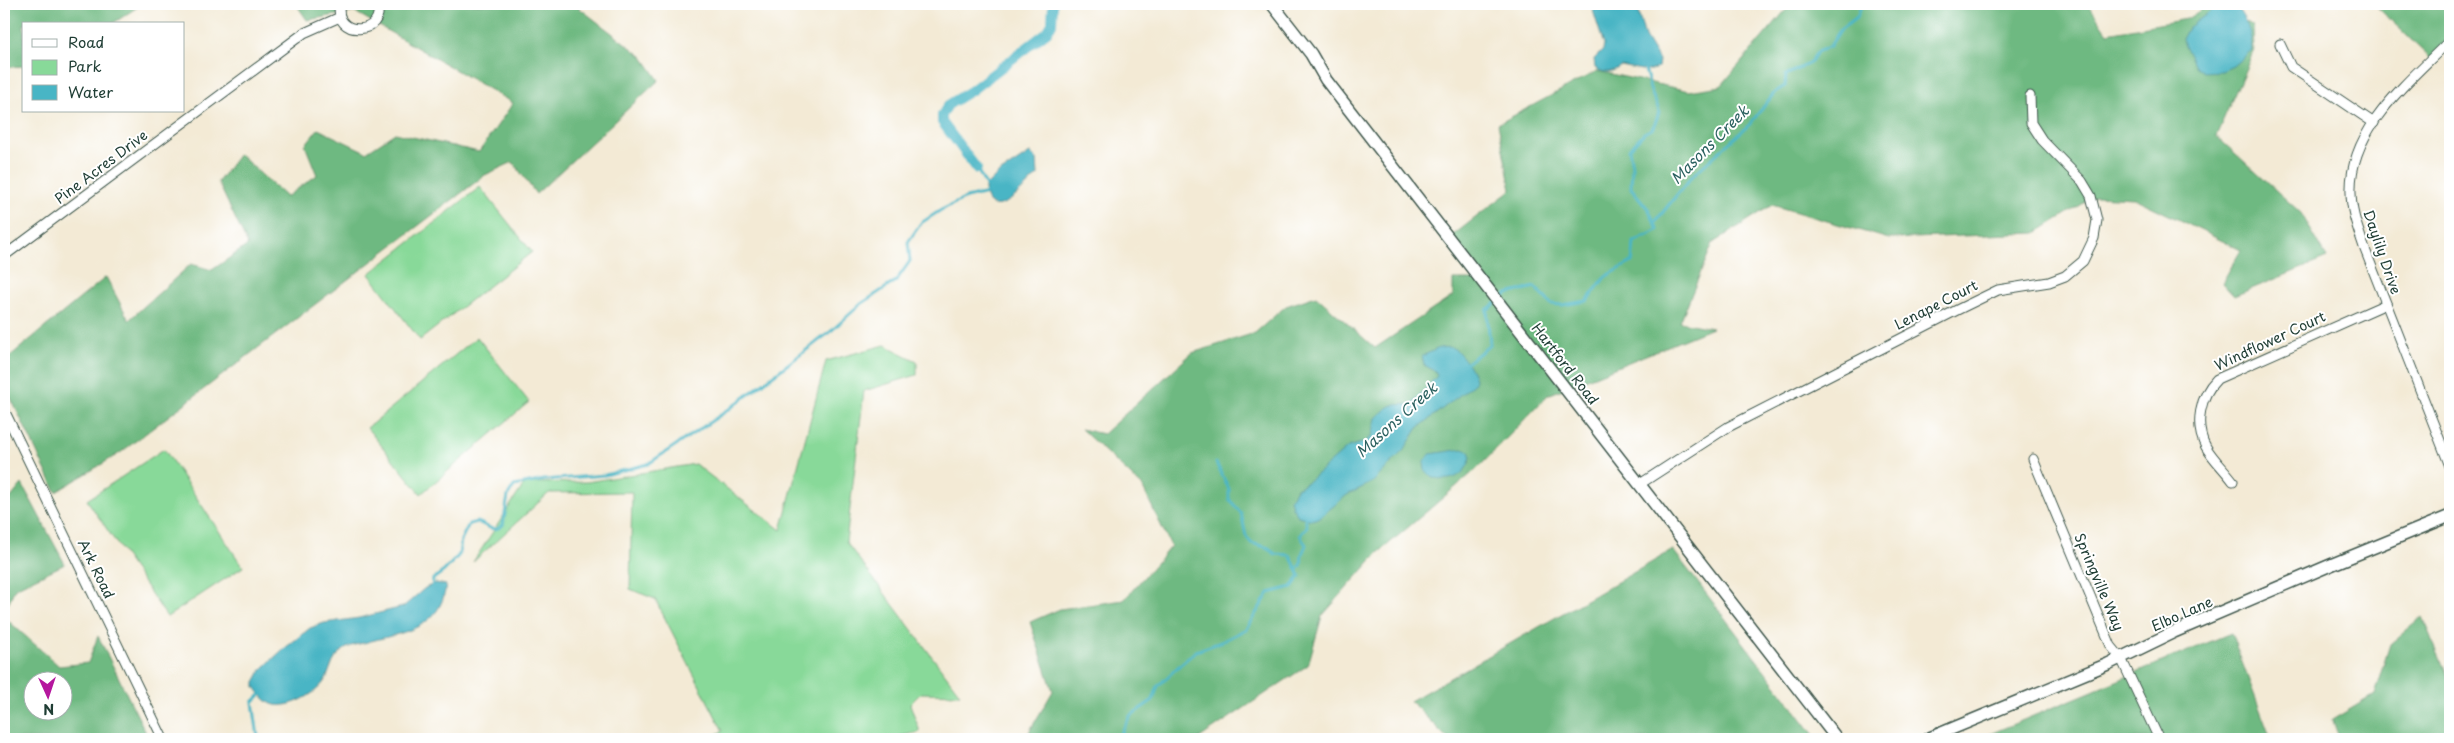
<svg xmlns="http://www.w3.org/2000/svg" width="2454" height="743" font-family="'Playpen Sans',sans-serif">
	<style>
		.green { fill: #88d999; stroke: #548b66 }
		.forest { fill: #6eb981; stroke: #467b5a; fill-rule: evenodd }
		.water { fill: #48b5c5; stroke: #34797c }
		.lines { fill: none; stroke-linecap: round; stroke-linejoin: round }
		.stream { stroke: #48b5c5; stroke-width: 3 }
		.canal { stroke: #48b5c5; stroke-width: 10 }
		.minor-casing { stroke: #3f574c; stroke-width: 11 }
		.tertiary-casing { stroke: #3f574c; stroke-width: 14 }
		.minor { stroke: #fff; stroke-width: 9 }
		.tertiary { stroke: #fff; stroke-width: 11 }
		.labels { text-anchor: middle; stroke-width: 4; stroke-linejoin: round; paint-order: stroke }
		.street-label { font-size: 14px; fill: #1f3d34; stroke: #fff }
		.water-label { font-size: 15px; font-style: italic; fill: #2b6160; stroke: #fff }
	</style>
	<rect width="100%" height="100%" fill="#fff"/>
	<filter id="ink" filterUnits="userSpaceOnUse"><feTurbulence type="fractalNoise" baseFrequency=".02" numOctaves="2"/><feDisplacementMap in="SourceGraphic" scale="10" xChannelSelector="R" yChannelSelector="G"/><feConvolveMatrix kernelMatrix="1 2 1 2 8 2 1 2 1" color-interpolation-filters="sRGB"/></filter>
	<filter id="wash" filterUnits="userSpaceOnUse"><feTurbulence type="fractalNoise" baseFrequency=".0096" numOctaves="4" result="noise"/><feDisplacementMap in="SourceGraphic" scale="20" xChannelSelector="R" yChannelSelector="G"/><feGaussianBlur stdDeviation="1.12" result="paint"/><feColorMatrix in="noise" values="0 0 0 0 0 0 0 0 0 0 0 0 0 0 0 0 0 1.4 0 .05"/><feComposite in="paint" operator="in"/></filter>
	<g filter="url(#wash)">
		<rect width="100%" height="100%" fill="#f3ead5"/>
		<!-- green -->
		<g class="green">
			<polygon points="480,187 532,252 420,340 369,274"/>
			<polygon points="477,337 529,402 421,494 367,428"/>
			<polygon points="885,345 917,361 917,375 864,391 846,542 960,694 921,693 910,704 920,732 885,739 825,739 821,736 815,739 706,739 723,731 655,599 630,589 632,492 549,493 473,562 525,483 587,482 695,464 781,530 826,361"/>
			<polygon points="164,449 243,567 167,617 87,500"/>
		</g>
		<!-- forest -->
		<g class="forest">
			<polygon points="4,4 142,4 112,24 24,24 24,66 10,67 4,76"/>
			<polygon points="296,4 574,4 643,57 659,80 536,194 513,162 485,175 120,453 56,492 4,384 4,361 106,277 129,320 191,264 212,270 248,245 218,182 239,154 286,197 317,175 305,145 318,129 366,152 395,133 479,152 513,103 355,12 307,20"/>
			<polygon points="1791,4 2088,4 2108,33 2187,19 2210,4 2219,4 2253,26 2254,50 2216,136 2301,213 2327,258 2234,296 2222,283 2241,250 2134,198 2095,196 2036,233 1889,239 1772,205 1713,243 1680,322 1712,328 1548,395 1479,467 1378,553 1322,616 1308,665 1198,739 1025,739 1053,691 1030,622 1060,609 1124,600 1171,546 1142,486 1081,429 1103,434 1192,353 1255,333 1286,306 1316,296 1375,348 1453,296 1453,280 1487,280 1452,236 1511,190 1498,124 1597,71 1689,91 1721,86"/>
			<polygon points="2374,4 2450,4 2450,45 2433,61"/>
			<polygon points="22,484 65,564 15,588 4,613 4,506"/>
			<polygon points="1673,550 1817,739 1448,739 1410,701"/>
			<path d="M 4,617 L 59,666 L 88,663 L 98,636 L 149,739 L 4,739 ZM 62,680 L 62,710 L 32,710 L 32,680 Z"/>
			<polygon points="2422,617 2450,681 2450,739 2340,739 2332,720 2374,695 2390,644"/>
			<polygon points="2231,633 2271,739 1978,739"/>
		</g>
		<!-- water -->
		<g class="water">
			<path d="M 1591,4 L 1636,4 L 1645,37 L 1659,60 L 1658,68 L 1647,71 L 1621,66 C 1612,72 1606,75 1595,68 L 1594,59 L 1603,50 L 1604,45 Z"/>
			<path d="M 2220,4 L 2234,4 C 2245,18 2252,31 2252,50 L 2233,66 L 2222,71 L 2203,72 L 2195,66 L 2182,39 L 2188,28 Z"/>
			<path d="M 1030,153 L 1037,159 L 1038,175 C 1028,183 1002,216 989,202 C 985,198 985,192 985,187 L 998,174 Z"/>
			<path d="M 1450,347 C 1459,348 1477,375 1475,383 L 1418,428 L 1404,450 L 1373,482 L 1347,495 L 1319,518 L 1311,520 L 1298,516 L 1292,507 L 1290,499 L 1297,488 L 1310,480 L 1348,447 L 1365,442 L 1372,436 L 1376,418 L 1387,408 L 1393,405 L 1411,404 L 1437,376 L 1435,371 L 1424,365 L 1422,356 L 1439,348 Z"/>
			<path d="M 1463,449 L 1469,451 L 1471,457 C 1466,479 1442,487 1425,471 L 1424,462 L 1430,454 Z"/>
			<path d="M 436,583 L 446,585 C 441,627 407,632 371,641 C 362,644 353,644 345,649 C 334,656 331,666 327,677 C 319,693 292,708 275,705 C 266,703 260,694 255,687 L 255,682 L 262,669 L 280,652 L 310,628 L 324,623 L 359,618 L 403,607 L 425,588 Z"/>
		</g>
		<g class="lines">
			<!-- stream -->
			<g class="stream">
				<polyline points="977,169 987,188"/>
				<polyline points="1655,222 1692,176 1750,124 1775,92 1785,86 1786,75 1810,63 1817,52 1830,46 1840,30 1857,17 1862,4"/>
				<path d="M 1463,366 L 1490,345 L 1487,310 L 1507,294 L 1535,287 L 1551,304 L 1562,305 L 1587,301 L 1605,277 L 1632,262 L 1634,242 L 1658,230 L 1649,210 L 1631,188 L 1632,166 L 1629,149 L 1644,133 L 1652,129 C 1663,107 1659,112 1651,92 C 1648,84 1648,76 1644,68"/>
				<polyline points="1297,568 1301,566 1302,554 1306,545 1300,535 1307,527 1305,517"/>
				<path d="M 432,588 L 433,579 L 444,571 L 459,555 L 461,540 L 469,524 L 477,522 C 487,525 493,534 503,525 L 508,496 L 514,486 L 544,480 L 605,475 L 648,464 L 728,410 L 830,332 L 861,304 L 896,281 L 910,261 L 908,242 L 921,223 L 941,210 L 966,198 L 987,193"/>
				<polyline points="255,739 258,737 253,702 262,693"/>
				<polyline points="1118,739 1130,716 1153,700 1158,686 1182,663 1196,651 1221,642 1246,629 1269,593 1292,587 1300,576 1290,555 1275,554 1269,548 1251,543 1246,536 1241,513 1229,499 1229,489 1216,463"/>
			</g>
			<!-- canal -->
			<polyline class="canal" points="977,169 942,122 942,115 948,105 972,90 1047,32 1052,24 1053,4"/>
		</g>
	</g>
	<g filter="url(#ink)">
		<g class="lines">
			<!-- minor casing -->
			<g class="minor-casing">
				<g id="minor">
					<path d="M 340,4 C 332,39 387,35 377,4"/>
					<path d="M 2450,40 C 2410,81 2349,128 2351,192 C 2351,211 2358,229 2364,247 L 2450,466"/>
					<polyline points="2280,44 2291,67 2374,123"/>
					<polyline points="4,256 304,33 340,17"/>
					<polyline points="4,410 163,739"/>
					<polyline points="2033,459 2111,646 2121,658 2159,739"/>
					<path d="M 2233,481 C 2225,470 2213,459 2206,447 C 2194,425 2200,396 2217,379 L 2386,304"/>
					<polyline points="1640,484 1728,427 1959,309 1998,290 2049,282 2065,276 2083,261 2094,238 2097,220 2091,196 2082,181 2042,140 2031,123 2030,96"/>
				</g>
			</g>
			<!-- tertiary casing -->
			<g class="tertiary-casing">
				<g id="tertiary">
					<polyline points="1272,4 1311,54 1326,80 1837,739"/>
					<polyline points="1927,739 2108,664 2174,632 2333,564 2450,516"/>
				</g>
			</g>
			<!-- minor -->
			<use href="#minor" class="minor"/>
			<!-- tertiary -->
			<use href="#tertiary" class="tertiary"/>
		</g>
	</g>
	<g class="labels">
		<!-- street labels -->
		<g class="street-label">
			<text transform="translate(101 167) rotate(-37)" y="5">Pine Acres Drive</text>
			<text transform="translate(2382 252) rotate(71)" y="5">Daylily Drive</text>
			<text transform="translate(1936 305) rotate(-27)" y="5">Lenape Court</text>
			<text transform="translate(2270 341) rotate(-25)" y="5">Windflower Court</text>
			<text transform="translate(1565 364) rotate(52)" y="5">Hartford Road</text>
			<text transform="translate(96 569) rotate(64)" y="5">Ark Road</text>
			<text transform="translate(2099 582) rotate(67)" y="5">Springville Way</text>
			<text transform="translate(2182 614) rotate(-24)" y="5">Elbo Lane</text>
		</g>
		<!-- water labels -->
		<g class="water-label">
			<text transform="translate(1710 145) rotate(-45)" y="5">Masons Creek</text>
			<text transform="translate(1397 420) rotate(-42)" y="5">Masons Creek</text>
		</g>
	</g>
	<!-- margin -->
	<rect width="2454" height="743" fill="none" stroke="#fff" stroke-width="20"/>
	<!-- legend -->
	<rect x="22" y="22" width="162" height="90" fill="#ffffff" stroke="#a5b1ae"/>
	<rect x="32" y="39" width="25" height="8" fill="#ffffff" stroke="#a5b1ae"/>
	<text x="68" y="48" font-size="15" fill="#1f3d34">Road</text>
	<rect x="32" y="60" width="25" height="15" fill="#88d999" stroke="#a5b1ae"/>
	<text x="68" y="72" font-size="15" fill="#1f3d34">Park</text>
	<rect x="32" y="85" width="25" height="15" fill="#48b5c5" stroke="#a5b1ae"/>
	<text x="68" y="98" font-size="15" fill="#1f3d34">Water</text>
	<!-- north arrow -->
	<g transform="translate(48 696) rotate(177)"><circle r="24" fill="#ffffff" stroke="#a5b1ae"/>
	<path d="M0-4L9 19L0 12L-9 19Z" fill="#b5179e"/>
	<text y="-8" font-size="14" font-weight="bold" text-anchor="middle" fill="#1f3d34">N</text>
	</g>
</svg>
